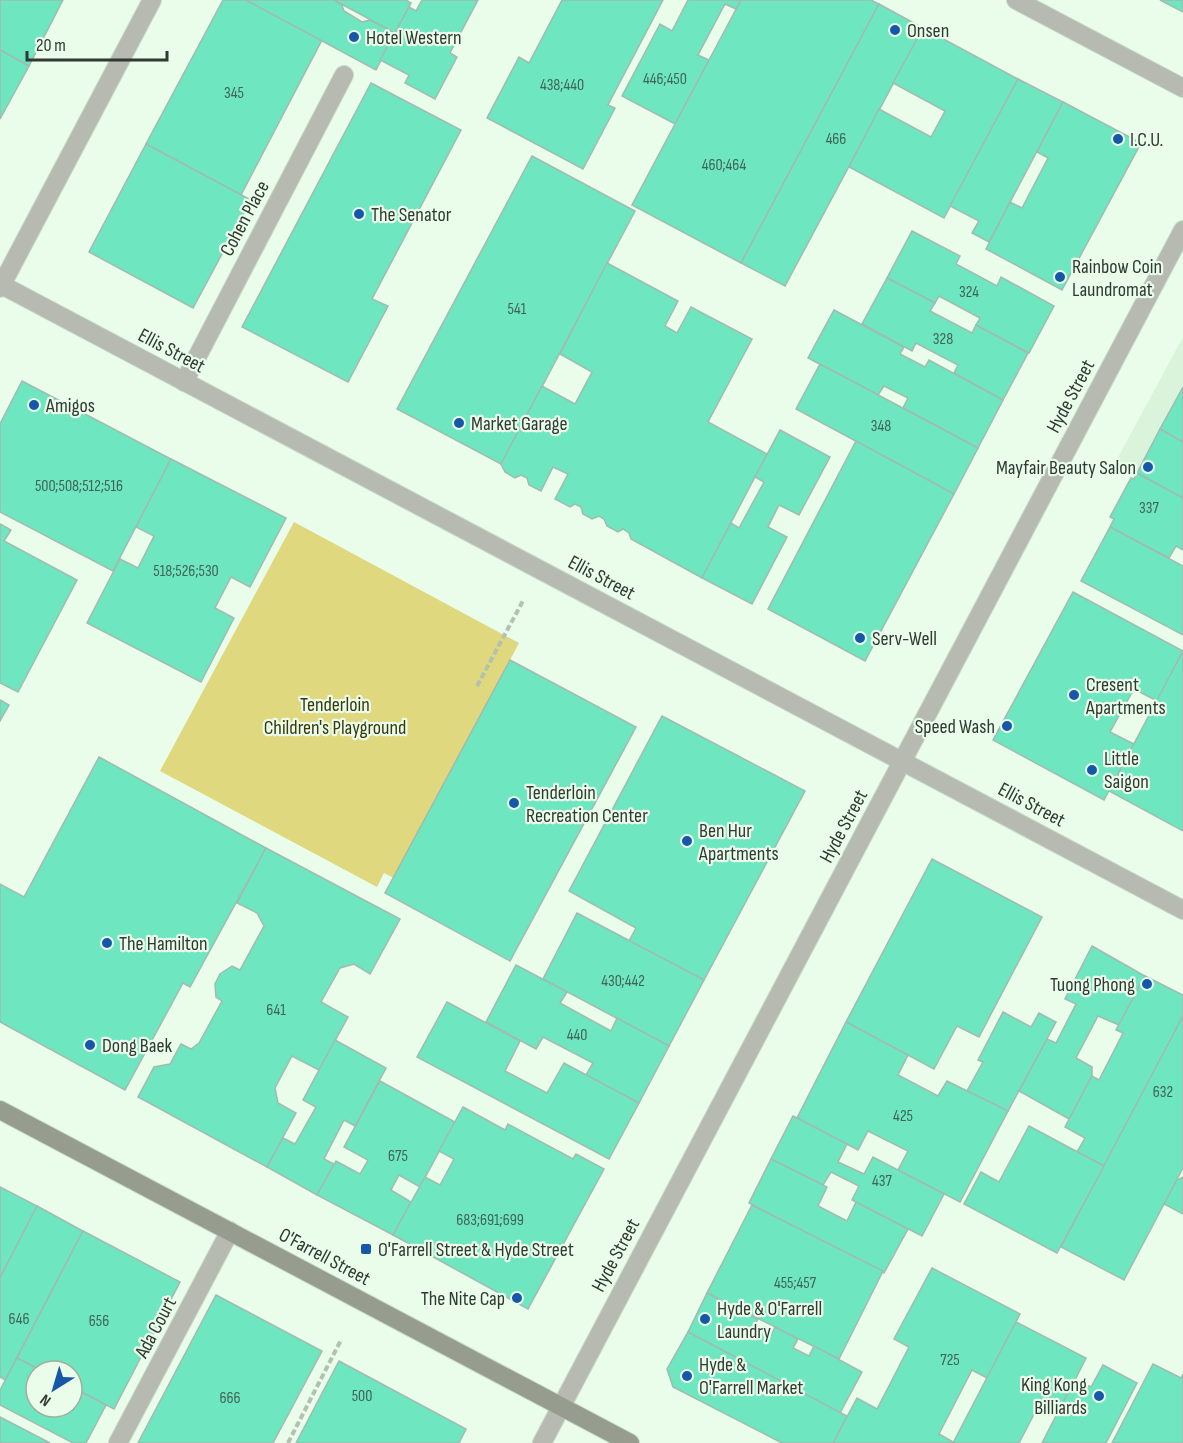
<svg xmlns="http://www.w3.org/2000/svg" width="1183" height="1443" font-family="'Sofia Sans Condensed',sans-serif">
	<style>
		.built { fill: #daf4dc }
		.green { fill: #dfd87e }
		.building { fill: #6ee6bf; stroke: #a1bbb0; stroke-width: 1.5 }
		.lines { fill: none; stroke-linecap: round; stroke-linejoin: round }
		.service-casing { stroke: #c8dac9; stroke-width: 20 }
		.minor-casing { stroke: #c8dac9; stroke-width: 20 }
		.tertiary-casing { stroke: #c8dac9; stroke-width: 20 }
		.secondary-casing { stroke: #c8dac9; stroke-width: 20 }
		.path { stroke: #b1c2b2; stroke-width: 4; stroke-dasharray: 6 3; stroke-linecap: butt }
		.service { stroke: #b6bab0; stroke-width: 18 }
		.minor { stroke: #b6bab0; stroke-width: 18 }
		.tertiary { stroke: #b6bab0; stroke-width: 18 }
		.secondary { stroke: #969d8e; stroke-width: 18 }
		.poi-dot { fill: #1657a7; stroke: #e9fdea; stroke-width: 2 }
		.labels { text-anchor: middle; stroke-width: 4.5; stroke-linejoin: round; paint-order: stroke }
		.number-label { font-size: 16px; fill: #406455 }
		.poi-label { font-size: 20px; fill: #313932; stroke: #e9fdea; text-anchor: start }
		.street-label { font-size: 20px; fill: #313932; stroke: #e9fdea }
		.park-label { font-size: 20px; fill: #3b370b; stroke: #e9fdea }
	</style>
	<rect width="100%" height="100%" fill="#e9fdea"/>
	<!-- built -->
	<polygon class="built" points="1183,337 1183,498 1115,463"/>
	<!-- green -->
	<polygon class="green" points="294,522 519,643 394,878 384,873 377,887 160,771"/>
	<!-- building -->
	<g class="building">
		<polygon points="0,0 63,0 29,66 0,50"/>
		<polygon points="223,0 246,0 322,40 241,195 146,144"/>
		<polygon points="246,0 334,0 342,5 344,11 362,22 370,20 395,33 376,70"/>
		<polygon points="334,0 406,0 411,3 395,33"/>
		<polygon points="422,0 478,0 450,53 457,57 435,99 405,83 409,75 380,60 409,7 416,11"/>
		<polygon points="562,0 663,0 608,105 615,108 583,169 487,118 519,57 529,63"/>
		<polygon points="688,0 741,0 736,9 725,4 698,55 709,60 675,124 622,96 660,24 672,31"/>
		<polygon points="741,0 871,0 879,4 741,263 632,205"/>
		<polygon points="1160,0 1183,0 1183,12"/>
		<polygon points="879,4 923,28 785,286 741,263"/>
		<polygon points="923,28 1018,79 944,218 849,167 879,109 931,137 945,111 893,83"/>
		<polygon points="0,50 29,66 0,119"/>
		<polygon points="1018,79 1063,102 989,242 972,233 979,221 950,206"/>
		<polygon points="371,83 461,130 372,299 388,306 348,382 242,327"/>
		<polygon points="1063,102 1141,143 1062,290 986,249 1010,202 1022,208 1048,158 1037,152"/>
		<polygon points="146,144 251,200 193,308 89,252"/>
		<polygon points="532,156 635,211 501,464 397,409"/>
		<polygon points="912,231 960,256 956,264 997,286 1001,277 1054,306 1029,353 976,325 980,318 939,296 935,303 887,278"/>
		<polygon points="607,263 678,301 665,326 677,333 691,307 752,339 708,422 767,454 702,578 631,539 629,533 623,529 618,532 607,526 604,519 599,516 592,519 583,514 581,507 575,504 570,507 555,499 568,474 553,467 541,491 529,485 527,478 521,475 515,478 505,472 501,464 542,386 575,404 592,372 560,354"/>
		<polygon points="887,278 935,303 930,311 972,333 976,325 1028,353 1003,400 954,373 958,365 916,343 912,351 862,324"/>
		<polygon points="834,310 904,347 900,354 925,367 929,360 1003,400 978,448 903,408 908,398 884,386 878,395 808,358"/>
		<polygon points="820,364 978,448 954,494 796,409"/>
		<polygon points="22,381 171,459 113,571 0,512 0,424"/>
		<polygon points="1183,387 1183,442 1160,429"/>
		<polygon points="1160,429 1183,442 1183,498 1137,473"/>
		<polygon points="780,430 830,457 799,515 779,505 768,527 787,537 752,604 702,578 731,523 739,528 764,482 755,477"/>
		<polygon points="856,441 954,494 865,661 768,609"/>
		<polygon points="171,459 286,518 250,587 231,577 215,608 234,618 201,682 87,623 120,559 138,568 154,536 136,527"/>
		<polygon points="1137,473 1183,498 1183,550 1176,546 1169,558 1110,527 1114,519 1110,517 1131,478 1134,479"/>
		<polygon points="0,524 11,530 4,541 77,580 18,692 0,683"/>
		<polygon points="1110,527 1183,566 1183,635 1081,581"/>
		<polygon points="1073,592 1183,651 1157,701 1134,689 1110,732 1134,744 1104,800 993,740"/>
		<polygon points="1183,651 1183,831 1109,791"/>
		<polygon points="510,660 636,727 510,961 385,893"/>
		<polygon points="0,700 9,705 0,721"/>
		<polygon points="662,716 805,791 704,980 629,941 636,928 569,891"/>
		<polygon points="99,757 266,848 190,987 183,983 125,1090 0,1022 0,884 24,897"/>
		<polygon points="266,848 400,919 370,974 354,964 340,968 321,1002 348,1017 319,1070 292,1056 275,1088 278,1103 296,1113 267,1167 138,1097 154,1067 170,1064 181,1044 191,1049 199,1043 222,1001 216,997 215,984 220,974 232,966 240,970 264,926 257,913 237,903"/>
		<polygon points="932,859 1042,917 979,1037 957,1026 934,1069 846,1022"/>
		<polygon points="577,913 704,980 669,1046 543,979"/>
		<polygon points="1092,946 1145,976 1119,1025 1098,1016 1076,1058 1092,1067 1092,1076 1069,1119 1019,1091 1047,1039 1056,1043 1076,1004 1065,999"/>
		<polygon points="516,965 567,992 560,1003 611,1031 617,1018 669,1046 639,1103 586,1075 593,1063 543,1037 536,1049 486,1022"/>
		<polygon points="1145,976 1183,995 1183,1016 1104,1166 1077,1152 1085,1138 1065,1127 1092,1076 1099,1080 1123,1033 1116,1030"/>
		<polygon points="447,1002 520,1041 505,1071 547,1093 564,1063 639,1103 609,1159 417,1057"/>
		<polygon points="1003,1012 1031,1027 1039,1013 1056,1022 1008,1111 967,1091 983,1062 978,1060"/>
		<polygon points="1183,1016 1183,1168 1124,1280 1061,1247"/>
		<polygon points="846,1022 908,1055 898,1075 938,1096 947,1081 1008,1111 960,1202 898,1170 908,1151 868,1131 858,1150 797,1118"/>
		<polygon points="335,1040 386,1068 355,1126 344,1120 324,1159 334,1164 317,1195 267,1167 283,1138 295,1144 316,1107 303,1100"/>
		<polygon points="380,1081 455,1122 420,1187 399,1175 391,1190 411,1202 393,1235 317,1195 336,1161 360,1174 368,1160 344,1147"/>
		<polygon points="463,1107 505,1130 508,1124 573,1159 576,1154 604,1169 528,1309 393,1235 425,1177 440,1185 454,1159 439,1151"/>
		<polygon points="793,1116 847,1144 838,1162 864,1174 873,1157 944,1194 922,1236 852,1200 859,1186 831,1172 823,1185 771,1159"/>
		<polygon points="1029,1126 1104,1166 1057,1253 964,1204 981,1172 999,1182"/>
		<polygon points="771,1159 827,1187 818,1206 847,1221 856,1202 908,1229 884,1273 749,1203"/>
		<polygon points="1183,1177 1183,1214 1164,1204 1177,1180"/>
		<polygon points="0,1187 37,1206 0,1278"/>
		<polygon points="752,1205 883,1271 839,1359 707,1293"/>
		<polygon points="37,1206 83,1231 5,1380 0,1377 0,1278"/>
		<polygon points="83,1231 180,1282 114,1409 72,1387 72,1371 42,1371 17,1358"/>
		<polygon points="932,1268 1020,1314 987,1378 972,1370 939,1434 953,1442 953,1443 833,1443 857,1398 877,1409 909,1347 894,1339"/>
		<polygon points="707,1293 758,1319 754,1326 771,1335 775,1327 798,1339 793,1348 809,1356 814,1346 862,1372 840,1413 688,1332"/>
		<polygon points="216,1295 322,1351 273,1443 138,1443"/>
		<polygon points="1016,1322 1086,1358 1063,1404 1050,1397 1044,1406 1040,1403 1019,1443 953,1443"/>
		<polygon points="688,1332 847,1416 833,1443 782,1443 673,1387 667,1369"/>
		<polygon points="17,1358 42,1371 36,1371 36,1407 72,1407 72,1387 106,1405 86,1443 73,1443 0,1405 0,1390"/>
		<polygon points="339,1361 466,1429 459,1443 296,1443"/>
		<polygon points="1153,1364 1181,1378 1183,1374 1183,1443 1112,1443"/>
		<polygon points="1103,1365 1137,1383 1106,1443 1042,1443 1075,1379 1091,1387"/>
		<polygon points="0,1417 50,1443 0,1443"/>
	</g>
	<g class="lines">
		<!-- service casing -->
		<g class="service-casing">
			<g id="service">
				<polyline points="184,382 344,75"/>
				<polyline points="118,1443 230,1231"/>
			</g>
		</g>
		<!-- minor casing -->
		<g class="minor-casing">
			<g id="minor">
				<polyline points="1016,0 1183,88"/>
				<polyline points="0,284 1183,910"/>
			</g>
		</g>
		<!-- tertiary casing -->
		<g class="tertiary-casing">
			<g id="tertiary">
				<polyline points="0,288 152,0"/>
				<polyline points="542,1443 1183,230"/>
			</g>
		</g>
		<!-- secondary casing -->
		<g class="secondary-casing">
			<polyline id="secondary" points="0,1110 630,1443"/>
		</g>
		<!-- path -->
		<g class="path">
			<polyline points="477,686 524,599"/>
			<polyline points="288,1443 341,1340"/>
		</g>
		<!-- service -->
		<use href="#service" class="service"/>
		<!-- minor -->
		<use href="#minor" class="minor"/>
		<!-- tertiary -->
		<use href="#tertiary" class="tertiary"/>
		<!-- secondary -->
		<use href="#secondary" class="secondary"/>
	</g>
	<!-- markers -->
	<g class="poi-dot">
		<circle cx="895" cy="30" r="6"/>
		<circle cx="354" cy="37" r="6"/>
		<circle cx="1118" cy="139" r="6"/>
		<circle cx="359" cy="214" r="6"/>
		<circle cx="1060" cy="277" r="6"/>
		<circle cx="34" cy="405" r="6"/>
		<circle cx="459" cy="423" r="6"/>
		<circle cx="1148" cy="467" r="6"/>
		<circle cx="860" cy="638" r="6"/>
		<circle cx="1074" cy="695" r="6"/>
		<circle cx="1007" cy="726" r="6"/>
		<circle cx="1092" cy="770" r="6"/>
		<circle cx="514" cy="803" r="6"/>
		<circle cx="687" cy="841" r="6"/>
		<circle cx="107" cy="943" r="6"/>
		<circle cx="1147" cy="984" r="6"/>
		<circle cx="90" cy="1045" r="6"/>
		<rect x="360" y="1243" width="12" height="12" rx="3"/>
		<circle cx="517" cy="1298" r="6"/>
		<circle cx="705" cy="1319" r="6"/>
		<circle cx="687" cy="1376" r="6"/>
		<circle cx="1099" cy="1396" r="6"/>
	</g>
	<g class="labels">
		<!-- number labels -->
		<g class="number-label">
			<text x="665" y="84">446;450</text>
			<text x="562" y="90">438;440</text>
			<text x="234" y="98">345</text>
			<text x="836" y="144">466</text>
			<text x="724" y="170">460;464</text>
			<text x="969" y="297">324</text>
			<text x="517" y="314">541</text>
			<text x="943" y="344">328</text>
			<text x="881" y="431">348</text>
			<text x="79" y="491">500;508;512;516</text>
			<text x="1149" y="513">337</text>
			<text x="186" y="576">518;526;530</text>
			<text x="623" y="986">430;442</text>
			<text x="276" y="1015">641</text>
			<text x="577" y="1040">440</text>
			<text x="1163" y="1097">632</text>
			<text x="903" y="1121">425</text>
			<text x="398" y="1161">675</text>
			<text x="882" y="1186">437</text>
			<text x="490" y="1225">683;691;699</text>
			<text x="795" y="1288">455;457</text>
			<text x="19" y="1324">646</text>
			<text x="99" y="1326">656</text>
			<text x="950" y="1365">725</text>
			<text x="362" y="1401">500</text>
			<text x="230" y="1403">666</text>
		</g>
		<!-- poi labels -->
		<g class="poi-label">
			<text x="907" y="37">Onsen</text>
			<text x="366" y="44">Hotel Western</text>
			<text x="1130" y="146">I.C.U.</text>
			<text x="371" y="221">The Senator</text>
			<text x="1072" y="273">Rainbow Coin<tspan x="1072" dy="23">Laundromat</tspan></text>
			<text x="46" y="412">Amigos</text>
			<text x="471" y="430">Market Garage</text>
			<text x="1136" y="474" text-anchor="end">Mayfair Beauty Salon</text>
			<text x="872" y="645">Serv-Well</text>
			<text x="1086" y="691">Cresent<tspan x="1086" dy="23">Apartments</tspan></text>
			<text x="995" y="733" text-anchor="end">Speed Wash</text>
			<text x="1104" y="765">Little<tspan x="1104" dy="23">Saigon</tspan></text>
			<text x="526" y="799">Tenderloin<tspan x="526" dy="23">Recreation Center</tspan></text>
			<text x="699" y="837">Ben Hur<tspan x="699" dy="23">Apartments</tspan></text>
			<text x="119" y="950">The Hamilton</text>
			<text x="1135" y="991" text-anchor="end">Tuong Phong</text>
			<text x="102" y="1052">Dong Baek</text>
			<text x="378" y="1256">O'Farrell Street &amp; Hyde Street</text>
			<text x="505" y="1305" text-anchor="end">The Nite Cap</text>
			<text x="717" y="1315">Hyde &amp; O'Farrell<tspan x="717" dy="23">Laundry</tspan></text>
			<text x="699" y="1371">Hyde &amp;<tspan x="699" dy="23">O'Farrell Market</tspan></text>
			<text x="1087" y="1391" text-anchor="end">King Kong<tspan x="1087" dy="23">Billiards</tspan></text>
		</g>
		<!-- street labels -->
		<g class="street-label">
			<text transform="translate(244 218) rotate(-62)" y="7">Cohen Place</text>
			<text transform="translate(172 350) rotate(28)" y="7">Ellis Street</text>
			<text transform="translate(1070 396) rotate(-62)" y="7">Hyde Street</text>
			<text transform="translate(602 577) rotate(28)" y="7">Ellis Street</text>
			<text transform="translate(1032 804) rotate(28)" y="7">Ellis Street</text>
			<text transform="translate(843 826) rotate(-62)" y="7">Hyde Street</text>
			<text transform="translate(615 1255) rotate(-62)" y="7">Hyde Street</text>
			<text transform="translate(325 1256) rotate(28)" y="7">O'Farrell Street</text>
			<text transform="translate(155 1327) rotate(-62)" y="7">Ada Court</text>
		</g>
		<!-- park labels -->
		<g class="park-label">
			<text x="335" y="711">Tenderloin<tspan x="335" dy="23">Children's Playground</tspan></text>
		</g>
	</g>
	<!-- north arrow -->
	<g transform="translate(54 1389) rotate(217)"><circle r="28" fill="#e9fdea" stroke="#9fafa0" stroke-width="1.5"/>
	<path d="M0-4.5L10 22L0 15L-10 22Z" fill="#1657a7"/>
	<text y="-9" font-size="16" font-weight="bold" text-anchor="middle" fill="#313932">N</text>
	</g>
	<!-- scale -->
	<path d="M27 51v9h140v-9" fill="none" stroke="#313932" stroke-width="3"/>
	<text x="36" y="51" font-size="18" fill="#313932" stroke="#e9fdea" stroke-width="4.5" paint-order="stroke">20 m</text>
</svg>
